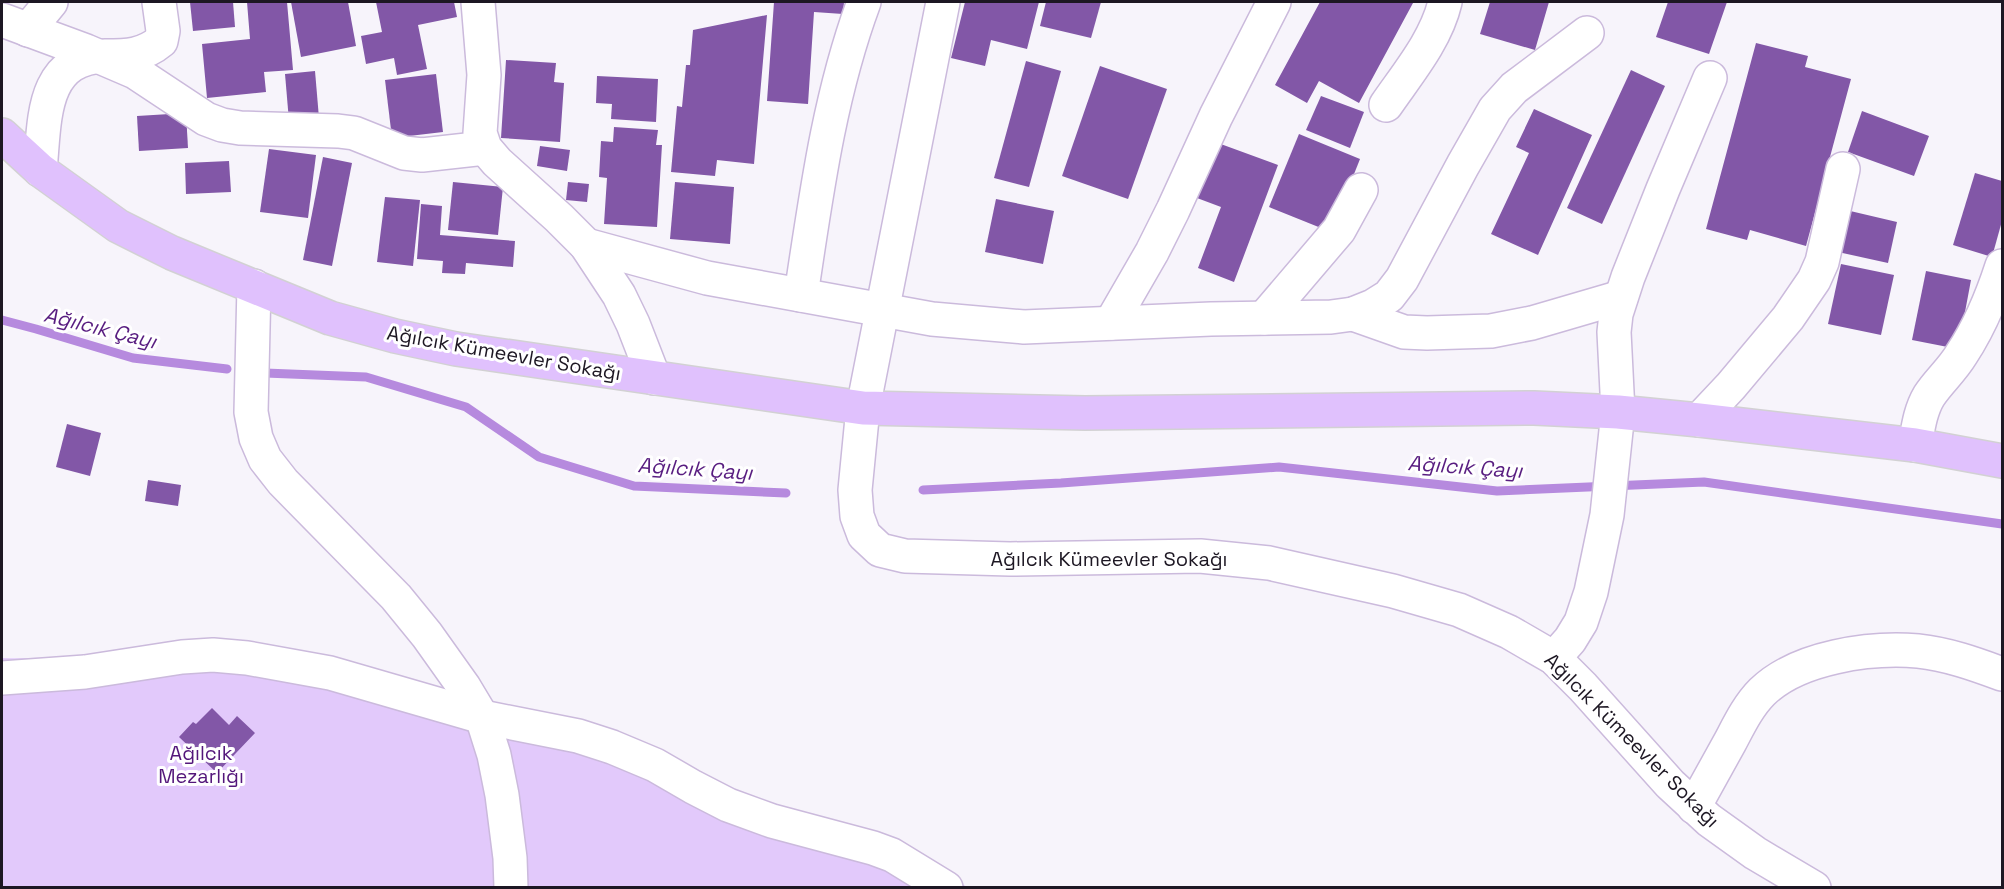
<svg xmlns="http://www.w3.org/2000/svg" width="2004" height="889" font-family="'Space Grotesk',sans-serif">
	<style>
		.green { fill: #e2c9fb }
		.lines { fill: none; stroke-linecap: round; stroke-linejoin: round }
		.stream { stroke: #b68ade; stroke-width: 9 }
		.building { fill: #8257a7 }
		.minor-casing { stroke: #cbbadc; stroke-width: 36 }
		.major-casing { stroke: #d2d1d3; stroke-width: 36 }
		.minor { stroke: #fff; stroke-width: 33 }
		.major { stroke: #e0c1fd; stroke-width: 33 }
		.labels { text-anchor: middle; stroke-width: 6; stroke-linejoin: round; paint-order: stroke }
		.street-label { font-size: 20px; fill: #1d1723; stroke: #fff }
		.park-label { font-size: 20px; fill: #53167a; stroke: #fff }
		.water-label { font-size: 21px; font-style: italic; fill: #581d80; stroke: #fff }
	</style>
	<rect width="100%" height="100%" fill="#f7f4fb"/>
	<!-- green -->
	<path class="green" d="M 203,639 L 243,644 L 307,655 L 426,683 L 520,711 L 724,792 L 897,845 L 967,887 L 2,888 L 2,658 C 69,660 136,649 203,639 Z"/>
	<g class="lines">
		<!-- stream -->
		<g class="stream">
			<polyline points="2,320 36,329 133,358 227,369"/>
			<polyline points="265,373 366,377 466,407 539,457 634,486 786,493"/>
			<polyline points="923,490 1061,483 1279,467 1497,491 1704,482 2002,524"/>
		</g>
	</g>
	<!-- building -->
	<g class="building">
		<polygon points="190,2 233,2 235,27 193,31"/>
		<polygon points="247,2 287,2 293,70 264,72 266,92 207,98 202,44 250,39"/>
		<polygon points="291,2 348,2 356,46 301,57"/>
		<polygon points="376,2 454,2 457,17 418,25 427,69 397,75 394,58 366,64 361,36 382,32"/>
		<polygon points="774,2 844,2 843,14 814,12 808,104 767,101"/>
		<polygon points="965,2 1039,2 1027,49 991,40 985,66 951,58"/>
		<polygon points="1046,2 1101,2 1091,38 1040,26"/>
		<polygon points="1320,2 1410,2 1413,3 1359,103 1319,81 1307,103 1275,85"/>
		<polygon points="1490,2 1549,2 1535,50 1480,34"/>
		<polygon points="1668,2 1727,2 1709,54 1656,37"/>
		<polygon points="767,15 754,164 717,160 715,176 671,172 677,106 682,107 686,65 690,65 693,30"/>
		<polygon points="1756,43 1808,56 1805,67 1851,79 1806,246 1750,230 1747,240 1706,229"/>
		<polygon points="506,60 556,63 554,82 564,83 560,142 501,138"/>
		<polygon points="1026,61 1061,71 1029,187 994,178"/>
		<polygon points="1100,66 1167,89 1128,199 1062,176"/>
		<polygon points="1631,70 1665,86 1602,224 1567,208"/>
		<polygon points="315,71 319,118 289,121 285,74"/>
		<polygon points="436,74 443,132 392,138 385,80"/>
		<polygon points="597,76 658,79 656,122 611,119 612,104 596,103"/>
		<polygon points="1321,96 1364,112 1350,148 1306,130"/>
		<polygon points="1534,109 1592,135 1538,255 1491,234 1529,153 1516,147"/>
		<polygon points="1862,111 1929,136 1914,176 1848,152"/>
		<polygon points="186,113 188,148 139,151 137,116"/>
		<polygon points="614,127 658,130 656,145 662,145 657,227 604,224 607,178 599,177 601,141 613,142"/>
		<polygon points="1299,134 1360,159 1331,232 1269,207"/>
		<polygon points="1218,143 1278,165 1234,282 1198,268 1221,207 1197,198"/>
		<polygon points="540,146 570,150 567,171 537,166"/>
		<polygon points="269,149 316,155 308,218 260,212"/>
		<polygon points="323,157 352,163 332,266 303,260"/>
		<polygon points="229,161 231,192 186,194 185,163"/>
		<polygon points="1975,173 2002,181 2002,221 1992,257 1953,245"/>
		<polygon points="453,182 503,187 498,235 448,230"/>
		<polygon points="568,182 589,184 587,202 566,200"/>
		<polygon points="675,182 734,187 730,244 670,239"/>
		<polygon points="385,197 420,200 413,266 377,262"/>
		<polygon points="996,199 1054,211 1043,264 985,252"/>
		<polygon points="421,204 442,206 440,235 515,241 513,267 466,263 465,274 442,273 443,261 417,259"/>
		<polygon points="1846,210 1897,222 1888,263 1838,252"/>
		<polygon points="1841,264 1894,275 1881,335 1828,324"/>
		<polygon points="1926,271 1971,280 1958,349 1912,340"/>
		<polygon points="67,424 101,433 90,476 56,467"/>
		<polygon points="148,480 181,485 178,506 145,501"/>
		<polygon points="212,708 229,725 237,716 255,733 217,773 179,737 193,722 196,724"/>
	</g>
	<g class="lines">
		<!-- minor casing -->
		<g class="minor-casing">
			<g id="minor">
				<polyline points="478,2 484,75 480,133 485,148 497,162 559,218 586,245 619,295 633,324 654,378"/>
				<polyline points="943,2 863,408 855,490 857,516 864,535 880,550 905,556 1010,559 1200,556 1269,563 1393,591 1459,610 1509,632 1554,658 1583,687 1670,784 1709,820 1755,853 1814,888"/>
				<polyline points="2,20 86,51 135,72 206,119 222,125 240,128 338,131 354,133 404,153 422,155 485,148"/>
				<polyline points="28,30 51,2"/>
				<path d="M 1386,105 C 1408,73 1436,40 1445,2"/>
				<path d="M 40,170 C 45,122 40,58 105,56 C 127,56 143,56 161,41 L 163,31 L 159,2"/>
				<polyline points="586,245 707,278 932,319 1024,327 1211,319 1331,317 1353,314 1373,306 1389,296 1402,279 1463,165 1495,109 1514,88 1587,33"/>
				<polyline points="254,286 251,412 256,438 265,459 283,482 396,597 427,635 464,687 482,717 494,755 502,795 510,858 511,888"/>
				<path d="M 801,295 C 816,196 829,96 864,2"/>
				<polyline points="1353,314 1404,332 1427,333 1491,331 1532,323 1621,297"/>
				<polyline points="1264,318 1339,230 1361,190"/>
				<polyline points="1111,323 1152,252 1173,210 1216,116 1274,2"/>
				<polyline points="1699,420 1731,386 1788,318 1814,280 1822,262 1843,169"/>
				<path d="M 1915,445 C 1918,429 1920,411 1929,396 C 1938,382 1952,370 1961,355 C 1979,328 1992,297 2002,266"/>
				<polyline points="1554,658 1570,640 1581,622 1591,592 1607,515 1618,412 1614,332 1616,314 1628,277 1663,189 1710,78"/>
				<polyline points="2,678 85,672 182,657 213,655 247,658 330,673 482,717 578,736 612,747 655,765 693,787 728,805 772,821 873,848 892,855 946,888"/>
				<path d="M 1694,807 C 1706,785 1718,764 1730,742 C 1739,725 1748,706 1762,692 C 1798,657 1870,647 1918,651 C 1947,654 1975,664 2002,674"/>
			</g>
		</g>
		<!-- major casing -->
		<g class="major-casing">
			<polyline id="major" points="2,135 40,170 118,226 172,253 330,318 395,336 456,349 863,408 1085,413 1534,408 1618,412 1699,420 1915,445 2002,461"/>
		</g>
		<!-- minor -->
		<use href="#minor" class="minor"/>
		<!-- major -->
		<use href="#major" class="major"/>
	</g>
	<g class="labels">
		<!-- street labels -->
		<g class="street-label">
			<text transform="translate(504 353) rotate(10)" y="7">Ağılcık Kümeevler Sokağı</text>
			<text x="1109" y="566">Ağılcık Kümeevler Sokağı</text>
			<text transform="translate(1632 740) rotate(45)" y="7">Ağılcık Kümeevler Sokağı</text>
		</g>
		<!-- park labels -->
		<g class="park-label">
			<text x="201" y="760">Ağılcık<tspan x="201" dy="23">Mezarlığı</tspan></text>
		</g>
		<!-- water labels -->
		<g class="water-label">
			<text transform="translate(100 328) rotate(14)" y="7">Ağılcık Çayı</text>
			<text transform="translate(1465 467) rotate(4)" y="7">Ağılcık Çayı</text>
			<text transform="translate(695 469) rotate(4)" y="7">Ağılcık Çayı</text>
		</g>
	</g>
	<!-- border -->
	<rect width="2004" height="889" fill="none" stroke="#1d1723" stroke-width="6"/>
</svg>
